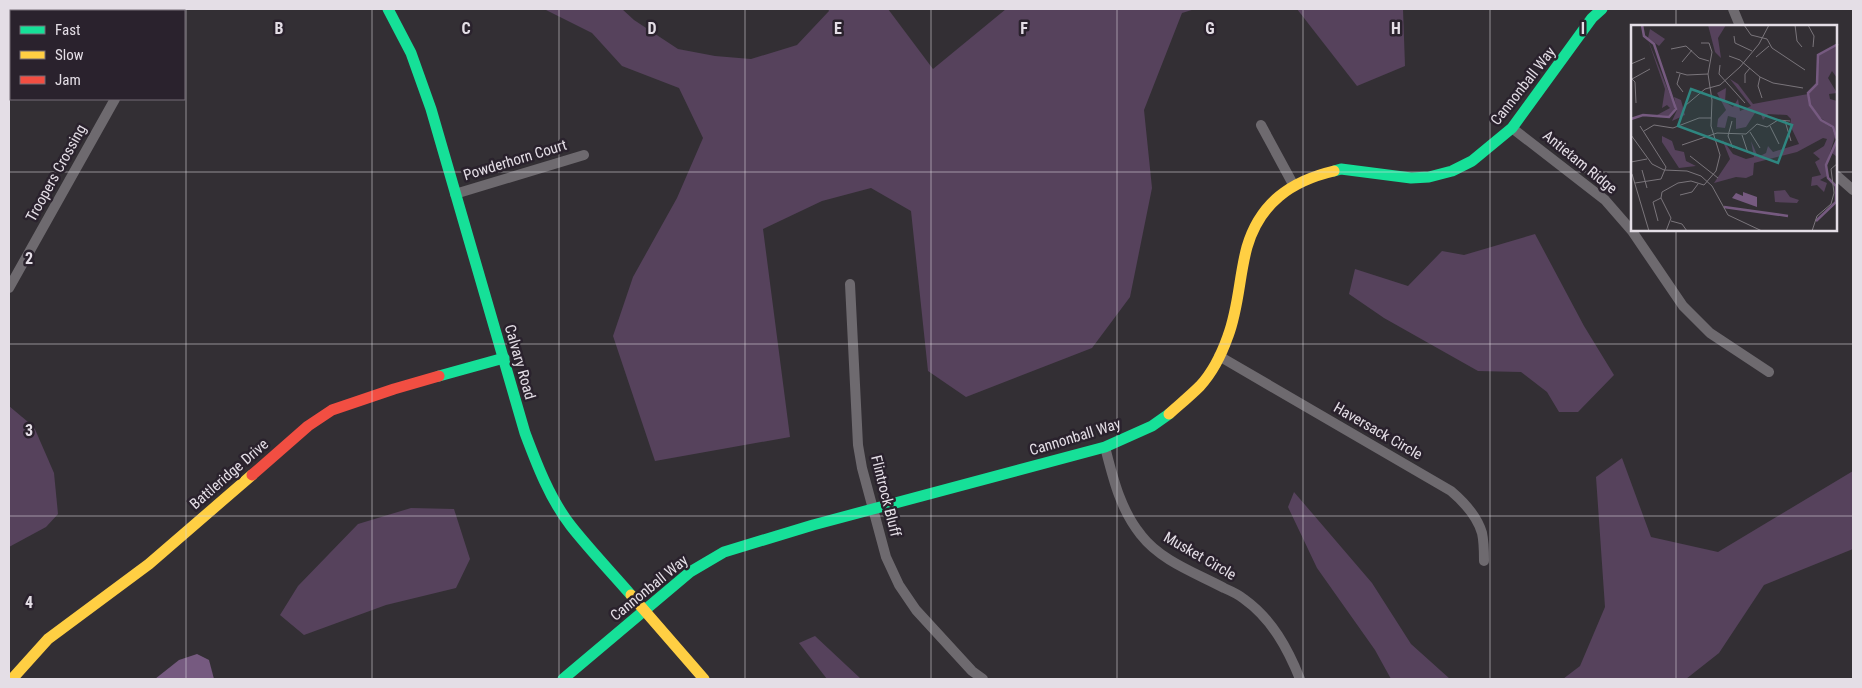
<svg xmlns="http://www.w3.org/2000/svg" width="1862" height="688" font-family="'Roboto Condensed',sans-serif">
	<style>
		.green { fill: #56425c }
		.water { fill: #765a80 }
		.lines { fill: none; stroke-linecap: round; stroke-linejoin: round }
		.street { stroke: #6e6a6f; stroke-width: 10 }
		.fast { stroke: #16e098; stroke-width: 11 }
		.slow { stroke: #ffcf43; stroke-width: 11 }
		.jam { stroke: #f24e42; stroke-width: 11 }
		.grid { fill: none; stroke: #e4dee6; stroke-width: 1; stroke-opacity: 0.55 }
		.labels { text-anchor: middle; stroke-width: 5; stroke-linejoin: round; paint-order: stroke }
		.street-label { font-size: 15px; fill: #e4dee6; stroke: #2a222d }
		.inset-river { fill: none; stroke: #765a80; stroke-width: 2.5 }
		.inset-road { fill: none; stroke: #7a757b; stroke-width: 1 }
		.view { fill: #2f8680; fill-opacity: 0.15; stroke: #2f8680; stroke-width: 2.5 }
		.inset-edge { fill: none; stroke: #e4dee6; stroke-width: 2.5 }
		.grid-label { font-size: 16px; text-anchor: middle; font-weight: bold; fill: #e4dee6; stroke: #2a222d; stroke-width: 5; stroke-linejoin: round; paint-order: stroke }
	</style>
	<rect width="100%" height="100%" fill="#332f34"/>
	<!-- green -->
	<g class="green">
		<polygon points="544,9 622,9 634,20 678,49 715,56 751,59 797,45 829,11 828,9 888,9 933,69 1006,9 1195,9 1182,13 1144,110 1152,188 1130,297 1092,348 966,397 928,371 911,211 871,188 822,201 763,229 790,437 655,461 613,336 633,277 677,198 703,138 679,88 622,66 592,33"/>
		<polygon points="1297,9 1403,9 1405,66 1357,86"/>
		<polygon points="1535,234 1584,326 1614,375 1578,412 1559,412 1547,392 1521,372 1478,371 1384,318 1349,294 1355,269 1408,286 1442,251 1464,255"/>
		<polygon points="9,406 34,427 54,473 58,514 46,527 9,547"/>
		<polygon points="1622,458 1651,537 1718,552 1853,471 1853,549 1764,585 1719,653 1686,679 1563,679 1580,666 1605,607 1596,477"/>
		<polygon points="1294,492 1372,583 1411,644 1450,679 1391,679 1375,650 1317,568 1288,507"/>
		<polygon points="411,508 454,509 470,559 456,588 386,605 304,635 280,615 298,586 358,524"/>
		<polygon points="815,636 861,679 827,679 799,643"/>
	</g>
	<!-- water -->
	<polygon class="water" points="197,654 209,660 214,679 155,679 179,660"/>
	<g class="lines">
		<!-- street -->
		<g class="street">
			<polyline points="1733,9 1740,26"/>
			<polyline points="164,11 166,9"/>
			<polyline points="1261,125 1294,186"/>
			<polyline points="1512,128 1605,200 1632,231 1683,306 1710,333 1769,372"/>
			<polyline points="1836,175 1853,190"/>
			<polyline points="455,194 584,155"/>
			<polyline points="850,284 858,445 862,468 886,557 899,585 916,610 972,671 983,679"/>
			<polyline points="9,288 115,99"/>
			<path d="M 1219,356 L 1451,491 C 1464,502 1477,516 1482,533 C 1484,542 1484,552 1484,561"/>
			<path d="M 1105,447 C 1113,478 1120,509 1141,535 C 1161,561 1196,573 1224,588 C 1231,591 1238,594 1244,599 C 1272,619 1288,649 1300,679"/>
		</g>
		<!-- fast -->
		<g class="fast">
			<path d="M 388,9 L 411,53 L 431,109 L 525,433 C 537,465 550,499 571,526 C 590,550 611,572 631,595"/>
			<polyline points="1334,171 1341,169 1411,178 1429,177 1452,171 1472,161 1512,128 1592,18 1602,9"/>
			<polyline points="439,376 504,358"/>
			<polyline points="563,679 690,572 724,552 813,525 1105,447 1152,426 1169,414"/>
		</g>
		<!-- slow -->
		<g class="slow">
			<path d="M 1169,414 C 1179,405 1190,396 1200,386 C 1212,373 1222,353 1228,336 C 1239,307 1239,276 1247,247 C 1260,203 1291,181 1334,171"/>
			<polyline points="631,595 704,679"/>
			<polyline points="12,679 48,639 149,564 252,475"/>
		</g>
		<!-- jam -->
		<polyline class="jam" points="252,475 308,426 332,410 394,389 439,376"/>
	</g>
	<!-- grid -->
	<path class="grid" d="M 186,9 L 186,679M 372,9 L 372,679M 559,9 L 559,679M 745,9 L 745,679M 931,9 L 931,679M 1117,9 L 1117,679M 1303,9 L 1303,679M 1490,9 L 1490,679M 1676,9 L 1676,26M 9,172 L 1632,172M 1836,172 L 1853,172M 1676,230 L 1676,679M 9,344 L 1853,344M 9,516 L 1853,516"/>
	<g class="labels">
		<!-- street labels -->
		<g class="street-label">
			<text transform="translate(1523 86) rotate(-52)" y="5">Cannonball Way</text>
			<text transform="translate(515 160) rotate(-17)" y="5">Powderhorn Court</text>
			<text transform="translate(1580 162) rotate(39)" y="5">Antietam Ridge</text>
			<text transform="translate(56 173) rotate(-61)" y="5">Troopers Crossing</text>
			<text transform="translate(520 362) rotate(74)" y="5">Calvary Road</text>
			<text transform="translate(1378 431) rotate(30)" y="5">Haversack Circle</text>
			<text transform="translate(1075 437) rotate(-17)" y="5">Cannonball Way</text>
			<text transform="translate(229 474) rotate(-41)" y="5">Battleridge Drive</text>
			<text transform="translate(886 496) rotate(76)" y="5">Flintrock Bluff</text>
			<text transform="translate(1200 556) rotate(30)" y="5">Musket Circle</text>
			<text transform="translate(649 588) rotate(-39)" y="5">Cannonball Way</text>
		</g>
	</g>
	<!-- overview -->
	<g transform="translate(1631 25)">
		<rect width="206" height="206" fill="#332f34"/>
		<path d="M 77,0 L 95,0 L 87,13 L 90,33 L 84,27 ZM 19,4 L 34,14 L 28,21 L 17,13 ZM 17,15 L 43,80 L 43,86 L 38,91 L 26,90 L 39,83 L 36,80 L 31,83 L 34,64 ZM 206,20 L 206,53 L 201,46 L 197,53 L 206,68 L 198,69 L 199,74 L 206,76 L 206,132 L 201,128 L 206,115 L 202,102 L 186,90 L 179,79 L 178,68 L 186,59 L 188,30 ZM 99,54 L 107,59 L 122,79 L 177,69 L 178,80 L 190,96 L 201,103 L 204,112 L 195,140 L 196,151 L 189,155 L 196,158 L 193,167 L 186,160 L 180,161 L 181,152 L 190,150 L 184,137 L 189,134 L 182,128 L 193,121 L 196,114 L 192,113 L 166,127 L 123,138 L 122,150 L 115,153 L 105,152 L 83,158 L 99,134 L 91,114 L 102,129 L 115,134 L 123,132 L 120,116 L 127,132 L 135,128 L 137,121 L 142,127 L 168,119 L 159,100 L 160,94 L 156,90 L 137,89 L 132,95 L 130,89 L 124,88 L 115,102 L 105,104 L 105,93 L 97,91 L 94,103 L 86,102 L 87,94 L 95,85 L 86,68 L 95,63 L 94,77 L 102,82 L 107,74 L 109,86 L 120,81 ZM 43,72 L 50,75 L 54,90 L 41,96 L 46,85 ZM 31,111 L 41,116 L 44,125 L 53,127 L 55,136 L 65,141 L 48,143 L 31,117 ZM 154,165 L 159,172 L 168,175 L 166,178 L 144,177 L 143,166 Z" fill="#56425c"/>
		<path d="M 112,167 L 126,172 L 126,182 L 101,173 L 105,168 L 112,171 Z" fill="#765a80"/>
		<path class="inset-river" d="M 0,94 L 12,90 L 38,92 L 45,84 L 23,19 L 13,11 L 11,0M 93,182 L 157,191M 185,196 L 205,177 L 205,161 L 197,153 L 195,140 L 206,115 L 202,102 L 190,95 L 179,80 L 177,68 L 186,59 L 187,30 L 207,19"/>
		<path class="inset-road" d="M 113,0 L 120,10 L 136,14 L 141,23 L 174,45M 164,0 L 166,16 L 171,22M 177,0 L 183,11 L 182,22M 103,11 L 104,18 L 121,26M 40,24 L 55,21 L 68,33 L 78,36M 98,31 L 109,35 L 129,52 L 142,58 L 172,63M 125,32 L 138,21M 51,37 L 61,25M 0,39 L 14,33M 89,40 L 88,49 L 114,78M 45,47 L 56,50 L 77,49M 49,49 L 46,59 L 52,67M 129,52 L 127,61 L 131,73M 0,53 L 4,57 L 5,78M 1,54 L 19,44M 114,58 L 114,49 L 119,43M 55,80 L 74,64 L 89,60 L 109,42 L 128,19 L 138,0M 101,96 L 97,111 L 102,123M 154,96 L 160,116M 139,101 L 148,119M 13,106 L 23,100 L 42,103 L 68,93 L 80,93M 119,107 L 129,123M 0,110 L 21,139 L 33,145 L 56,146 L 70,151 L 81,161 L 97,190 L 131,206M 111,110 L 117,128M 51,120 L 86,108 L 115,109 L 126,99 L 136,102 L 147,95 L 159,96M 59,131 L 87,153M 0,137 L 16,134M 11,145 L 16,163M 1,149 L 18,206M 4,158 L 30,154 L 35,142 L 9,101M 49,170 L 61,167 L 67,159M 27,196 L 22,177 L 30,173M 40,196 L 51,199 L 56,206M 35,206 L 40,193 L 30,173 L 31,167 L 47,158 L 60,156 L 73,160 L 85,146 L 89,130 L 80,101 L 81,75 L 77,49 L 81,27 L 78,18 L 70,18M 181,206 L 186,191 L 200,179 L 203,168 L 200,144 L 207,138"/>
		<path class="view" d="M 60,64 L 161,100 L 147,138 L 47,101 Z"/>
		<rect width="206" height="206" class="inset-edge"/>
	</g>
	<g class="grid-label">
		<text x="279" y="34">B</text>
		<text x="466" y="34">C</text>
		<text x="652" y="34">D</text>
		<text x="838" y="34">E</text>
		<text x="1024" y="34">F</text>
		<text x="1210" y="34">G</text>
		<text x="1396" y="34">H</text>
		<text x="1583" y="34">I</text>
		<text x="29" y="264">2</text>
		<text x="29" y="436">3</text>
		<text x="29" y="608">4</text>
	</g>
	<!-- border -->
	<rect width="1862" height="688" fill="none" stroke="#e4dee6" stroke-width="20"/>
	<!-- legend -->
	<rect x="10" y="10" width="175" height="90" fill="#2a222d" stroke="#746d77"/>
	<rect x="20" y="26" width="25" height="8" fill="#16e098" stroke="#746d77"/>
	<text x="55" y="35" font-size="15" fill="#e4dee6">Fast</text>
	<rect x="20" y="51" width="25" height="8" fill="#ffcf43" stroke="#746d77"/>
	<text x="55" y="60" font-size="15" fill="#e4dee6">Slow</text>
	<rect x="20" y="76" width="25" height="8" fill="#f24e42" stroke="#746d77"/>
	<text x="55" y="85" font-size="15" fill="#e4dee6">Jam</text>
</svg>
